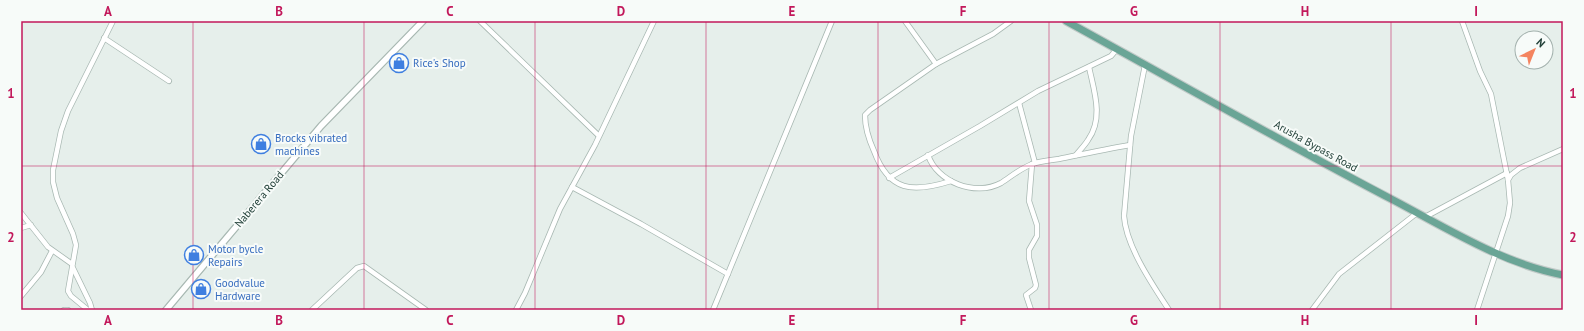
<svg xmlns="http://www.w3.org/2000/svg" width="1584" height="331" font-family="'PT Sans',sans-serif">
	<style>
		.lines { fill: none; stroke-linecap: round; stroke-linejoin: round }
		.minor-casing { stroke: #a8b8b2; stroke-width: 6 }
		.tertiary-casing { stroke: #a8b8b2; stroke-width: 8 }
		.primary-casing { stroke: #c2cac8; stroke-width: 9 }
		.minor { stroke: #fff; stroke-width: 4.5 }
		.tertiary { stroke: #fff; stroke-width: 5.5 }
		.primary { stroke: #6aa596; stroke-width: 7 }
		.grid { fill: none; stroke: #c2185b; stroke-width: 1; stroke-opacity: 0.55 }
		.labels { text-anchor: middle; stroke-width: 4; stroke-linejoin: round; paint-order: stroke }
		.shop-label { font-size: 11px; fill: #366cbe; stroke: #f7fbf9; text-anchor: start }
		.street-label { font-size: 11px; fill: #24423a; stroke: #f7fbf9 }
		.neatline { fill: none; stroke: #c2185b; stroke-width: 1.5 }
		.grid-label { font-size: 13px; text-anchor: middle; font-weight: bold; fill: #c2185b }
	</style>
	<rect width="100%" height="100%" fill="#e6efeb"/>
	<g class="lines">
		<!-- minor casing -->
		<g class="minor-casing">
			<g id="minor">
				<polyline points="480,21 598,135"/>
				<polyline points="905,21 936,64"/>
				<polyline points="1462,21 1480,71 1491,94 1508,180"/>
				<polyline points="104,38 169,81"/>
				<path d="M 1145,65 L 1131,136 L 1124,216 C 1126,246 1152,284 1169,310"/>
				<polyline points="1019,103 1035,163"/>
				<path d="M 928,155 C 937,182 975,197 1001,183 C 1012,176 1022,167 1035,163 C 1043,161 1051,160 1059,159 C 1083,154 1106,149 1130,145"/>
				<path d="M 1076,155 C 1080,150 1085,145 1088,140 C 1104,118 1094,91 1089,67"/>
				<polyline points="889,178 980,126 1038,91 1111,56 1117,49"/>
				<path d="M 951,181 C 913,193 889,192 874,151 C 869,140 865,128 865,115 L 870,110 L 936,64 L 993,34 L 1011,21"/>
				<polyline points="572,187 641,224 728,274"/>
				<polyline points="21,213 48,247 72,264"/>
				<polyline points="1425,217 1507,173"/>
				<polyline points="21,228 31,225"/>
				<polyline points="73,268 90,303 92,310"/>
				<polyline points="21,296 41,272 52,251"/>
				<polyline points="64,310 68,310"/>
				<polyline points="88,310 71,296 68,291 76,245 73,234 57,198 53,182 53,170 61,131 68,111 113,21"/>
				<polyline points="312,310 357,268 364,266 426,310"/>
				<polyline points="516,310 525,293 560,209 595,145 654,21"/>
				<polyline points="713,310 832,21"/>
				<polyline points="1031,310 1026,295 1035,288 1036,285 1029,258 1029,250 1037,236 1037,225 1029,201 1032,164"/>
				<polyline points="1312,310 1339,274 1417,213"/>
				<polyline points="1477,310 1508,216 1510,203 1508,180 1511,175 1520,168 1563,149"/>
			</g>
		</g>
		<!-- tertiary casing -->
		<g class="tertiary-casing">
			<polyline id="tertiary" points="166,310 321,126 423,21"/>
		</g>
		<!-- primary casing -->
		<g class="primary-casing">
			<path id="primary" d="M 1066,21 C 1175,81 1284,143 1395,201 C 1448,229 1504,264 1563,275"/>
		</g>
		<!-- minor -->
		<use href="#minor" class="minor"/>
		<!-- tertiary -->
		<use href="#tertiary" class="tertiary"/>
		<!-- primary -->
		<use href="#primary" class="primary"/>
	</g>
	<!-- grid -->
	<path class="grid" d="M 193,21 L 193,310M 364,21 L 364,310M 535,21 L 535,310M 706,21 L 706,310M 878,21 L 878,310M 1049,21 L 1049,310M 1220,21 L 1220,310M 1391,21 L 1391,310M 21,166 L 1563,166"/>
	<!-- icons -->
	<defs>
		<g id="shop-ring" transform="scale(1)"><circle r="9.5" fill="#f7fbf9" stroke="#3f7fe0" stroke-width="1.5"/><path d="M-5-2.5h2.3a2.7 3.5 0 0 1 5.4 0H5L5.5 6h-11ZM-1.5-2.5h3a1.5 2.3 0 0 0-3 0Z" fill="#3f7fe0"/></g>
	</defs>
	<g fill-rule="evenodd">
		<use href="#shop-ring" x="399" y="63"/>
		<use href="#shop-ring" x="261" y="144"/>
		<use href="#shop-ring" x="194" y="255"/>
		<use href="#shop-ring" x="201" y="289"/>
	</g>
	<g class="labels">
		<!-- shop labels -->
		<g class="shop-label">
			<text x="413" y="67">Rice's Shop</text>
			<text x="275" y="142">Brocks vibrated<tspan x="275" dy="13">machines</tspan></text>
			<text x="208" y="253">Motor bycle<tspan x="208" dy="13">Repairs</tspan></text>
			<text x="215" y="287">Goodvalue<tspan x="215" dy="13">Hardware</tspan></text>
		</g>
		<!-- street labels -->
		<g class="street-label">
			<text transform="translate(1316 146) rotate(29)" y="4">Arusha Bypass Road</text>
			<text transform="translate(259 199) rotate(-50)" y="4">Naberera Road</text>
		</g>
	</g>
	<!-- border -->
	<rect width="1584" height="331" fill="none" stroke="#f7fbf9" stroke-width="44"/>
	<!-- north arrow -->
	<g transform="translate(1534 50) rotate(43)"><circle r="19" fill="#f7fbf9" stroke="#a3b1ad"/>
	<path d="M0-3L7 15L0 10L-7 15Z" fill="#f4845f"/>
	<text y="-6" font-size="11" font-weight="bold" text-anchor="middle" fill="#24423a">N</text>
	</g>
	<rect x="22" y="22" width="1540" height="287" class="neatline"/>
	<g class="grid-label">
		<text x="108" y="16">A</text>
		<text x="279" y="16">B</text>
		<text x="450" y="16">C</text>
		<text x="621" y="16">D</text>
		<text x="792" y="16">E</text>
		<text x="963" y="16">F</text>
		<text x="1134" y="16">G</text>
		<text x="1305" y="16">H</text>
		<text x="1476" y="16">I</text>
		<text x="11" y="98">1</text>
		<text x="1573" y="98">1</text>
		<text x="11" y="242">2</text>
		<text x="1573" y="242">2</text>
		<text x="108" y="325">A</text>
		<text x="279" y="325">B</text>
		<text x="450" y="325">C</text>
		<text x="621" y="325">D</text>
		<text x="792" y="325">E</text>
		<text x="963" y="325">F</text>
		<text x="1134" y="325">G</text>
		<text x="1305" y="325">H</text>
		<text x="1476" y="325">I</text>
	</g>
</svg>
